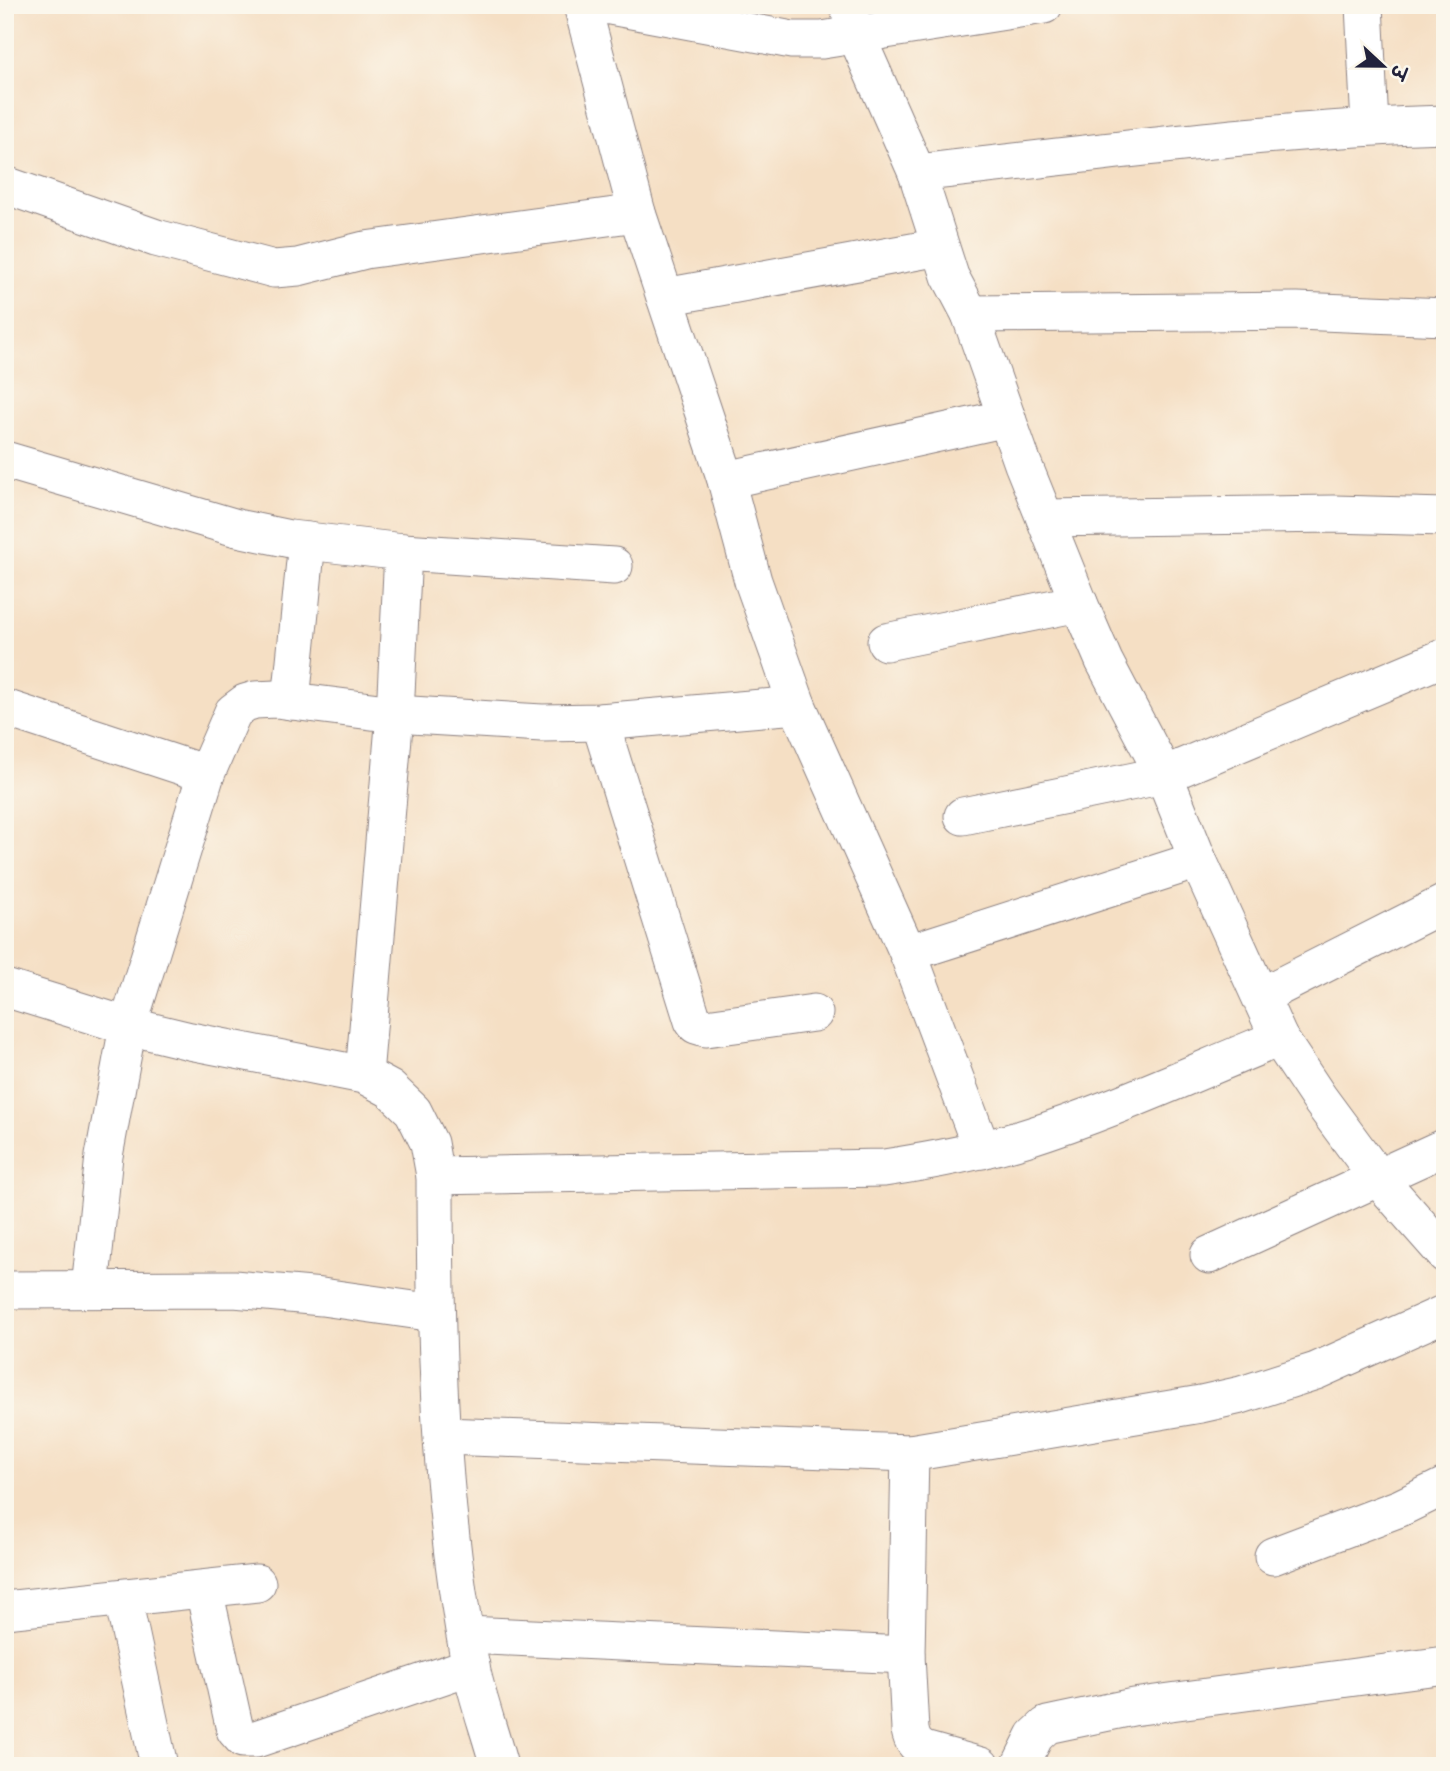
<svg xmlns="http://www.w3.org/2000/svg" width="1450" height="1771" font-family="'Indie Flower','Playpen Sans Deva',sans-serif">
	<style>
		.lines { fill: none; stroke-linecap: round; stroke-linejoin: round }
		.street-casing { stroke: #8c8080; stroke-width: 39 }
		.street { stroke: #fff; stroke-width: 37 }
	</style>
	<rect width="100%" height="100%" fill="#fbf7ec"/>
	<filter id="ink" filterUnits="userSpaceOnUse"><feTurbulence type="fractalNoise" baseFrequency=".0143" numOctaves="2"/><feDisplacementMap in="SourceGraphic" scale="14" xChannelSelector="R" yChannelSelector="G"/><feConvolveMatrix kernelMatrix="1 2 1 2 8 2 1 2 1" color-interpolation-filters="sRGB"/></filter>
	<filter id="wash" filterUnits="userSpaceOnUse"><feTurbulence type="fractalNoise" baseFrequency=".00686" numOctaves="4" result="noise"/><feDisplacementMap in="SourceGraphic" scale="28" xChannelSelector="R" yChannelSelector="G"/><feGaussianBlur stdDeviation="1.57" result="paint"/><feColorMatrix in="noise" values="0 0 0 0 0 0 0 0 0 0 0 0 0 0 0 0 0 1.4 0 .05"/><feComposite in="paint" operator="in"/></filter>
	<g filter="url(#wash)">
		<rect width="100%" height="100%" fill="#f5dfc4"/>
	</g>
	<g filter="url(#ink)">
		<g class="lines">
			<!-- street casing -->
			<g class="street-casing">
				<g id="street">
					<polyline points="582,5 637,213 726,480 753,581 797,705 908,953 982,1150"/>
					<polyline points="605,5 792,40 822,40 1044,5"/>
					<polyline points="848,5 856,35 917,173 950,276 970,314 1023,464 1079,603 1104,661 1164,775 1198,860 1279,1038 1319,1098 1378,1178 1445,1254"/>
					<polyline points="1364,5 1370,126"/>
					<path d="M 917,173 C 1093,154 1268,129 1445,124"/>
					<polyline points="5,185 156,238 274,269 298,267 365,250 637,213"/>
					<polyline points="665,297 940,247"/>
					<polyline points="970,314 1297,311 1445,317"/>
					<polyline points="5,460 237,528 290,539 403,552 395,714 364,1075"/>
					<polyline points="726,480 1007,418"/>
					<polyline points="1045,518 1334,514 1445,517"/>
					<polyline points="403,552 614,566"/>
					<polyline points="886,642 1079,603"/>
					<polyline points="291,701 307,541"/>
					<polyline points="5,708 206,774 128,1026 104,1156 90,1289"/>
					<polyline points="600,722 693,1021 696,1025 706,1028 814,1013"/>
					<polyline points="206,774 233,712 245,703 255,700 276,699 395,714 542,723 600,722 797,705"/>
					<polyline points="963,816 1164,775 1445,657"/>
					<polyline points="908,953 1198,860"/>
					<polyline points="5,988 128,1026 190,1041 364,1075 390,1089 413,1111 429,1143 435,1176"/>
					<polyline points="1261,996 1445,903"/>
					<polyline points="1209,1255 1445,1147"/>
					<polyline points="5,1290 234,1289 322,1297 435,1313"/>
					<polyline points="443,1436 910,1453 1201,1404 1241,1395 1316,1371 1445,1313"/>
					<path d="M 910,1453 L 906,1655 L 910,1730 C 912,1740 915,1745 924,1750 L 981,1766"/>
					<polyline points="1273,1556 1400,1508 1445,1486"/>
					<polyline points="204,1590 235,1730 243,1739 256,1739 471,1666"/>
					<polyline points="123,1599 159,1766"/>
					<polyline points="5,1610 257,1583"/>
					<polyline points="466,1635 906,1655"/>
					<path d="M 499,1766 C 490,1732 477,1698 470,1663 C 439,1504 435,1338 435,1176 L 884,1168 C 932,1161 979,1152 1025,1138 C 1112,1111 1195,1072 1279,1038"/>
					<polyline points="1020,1766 1035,1736 1047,1725 1061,1722 1133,1707 1445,1665"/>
				</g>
			</g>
			<!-- street -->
			<use href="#street" class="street"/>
		</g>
	</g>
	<!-- margin -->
	<rect width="1450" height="1771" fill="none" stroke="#fbf7ec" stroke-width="28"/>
	<!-- north arrow -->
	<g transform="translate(1383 66) rotate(112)" stroke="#fbf7ec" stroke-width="5" paint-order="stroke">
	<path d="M0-5L12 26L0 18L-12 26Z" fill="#22223b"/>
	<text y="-10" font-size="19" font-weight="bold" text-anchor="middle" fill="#22223b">उ</text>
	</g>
</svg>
